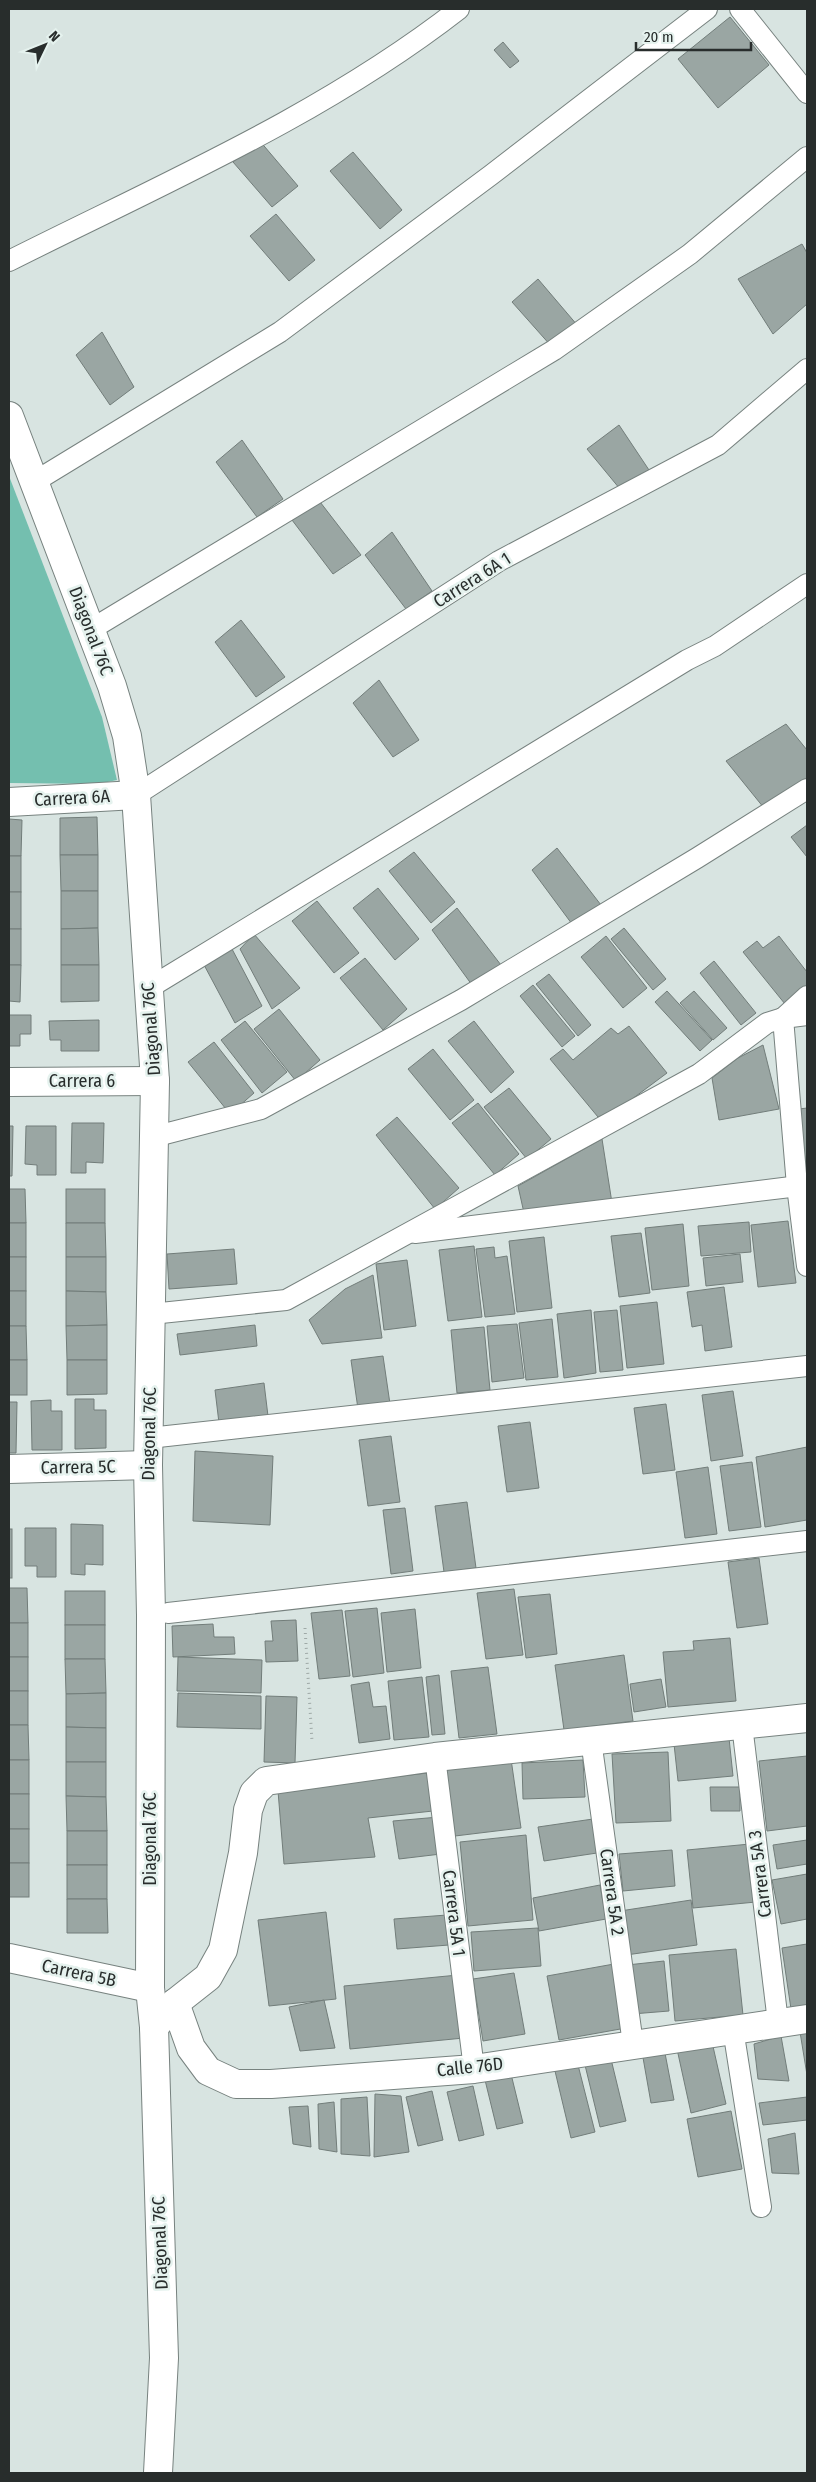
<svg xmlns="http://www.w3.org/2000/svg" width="816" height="2482" font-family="'Fira Sans Condensed',sans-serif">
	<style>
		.green { fill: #74bfaf }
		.building { fill: #9aa6a3; stroke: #727d7a }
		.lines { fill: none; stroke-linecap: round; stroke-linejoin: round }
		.lane-casing { stroke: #77827f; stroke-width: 22 }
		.street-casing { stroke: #77827f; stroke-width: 30 }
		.path { stroke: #9fa9a7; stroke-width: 3; stroke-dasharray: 1 4; stroke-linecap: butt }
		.lane { stroke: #fff; stroke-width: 20 }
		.street { stroke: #fff; stroke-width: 28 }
		.labels { text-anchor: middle; stroke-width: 5; stroke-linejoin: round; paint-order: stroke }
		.street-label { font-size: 18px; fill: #282d2c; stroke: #e5f2ee }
	</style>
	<rect width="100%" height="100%" fill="#d8e4e1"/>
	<!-- green -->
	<polygon class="green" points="9,476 102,717 117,780 98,784 9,783"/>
	<!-- building -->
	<g class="building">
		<polygon points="730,17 769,65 718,108 678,59"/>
		<polygon points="503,42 519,61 510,68 494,50"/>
		<polygon points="259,140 298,186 272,207 233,162"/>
		<polygon points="353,152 402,210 380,229 330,171"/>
		<polygon points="276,214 315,260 289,281 250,236"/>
		<polygon points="802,244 807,253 807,304 773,334 738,279"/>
		<polygon points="538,279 578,326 552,347 512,302"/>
		<polygon points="102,332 134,387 110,405 76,355"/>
		<polygon points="619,425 649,470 620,489 587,449"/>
		<polygon points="242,440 283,499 257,517 216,462"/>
		<polygon points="317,498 361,555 333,574 292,520"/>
		<polygon points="392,532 432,591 406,609 365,555"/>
		<polygon points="241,620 285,677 256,697 215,642"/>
		<polygon points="379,680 419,740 393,757 353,703"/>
		<polygon points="786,724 807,750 807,780 764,808 726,761"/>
		<polygon points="97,817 98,855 60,855 60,818"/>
		<polygon points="9,819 22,820 21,856 9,856"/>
		<polygon points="807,825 807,857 791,837"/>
		<polygon points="557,848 601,905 572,924 532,870"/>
		<polygon points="414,852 455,902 431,923 389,871"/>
		<polygon points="60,855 98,855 98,891 61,891"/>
		<rect x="9" y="856" width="12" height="36"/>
		<polygon points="378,888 419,939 395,960 353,908"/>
		<polygon points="61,891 98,891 98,928 61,929"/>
		<rect x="9" y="892" width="12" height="37"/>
		<polygon points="317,901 359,953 334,973 292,921"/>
		<polygon points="457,908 501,965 472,985 432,930"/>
		<polygon points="98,928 99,965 61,965 61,929"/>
		<polygon points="624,928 666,979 653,990 611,939"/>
		<rect x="9" y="929" width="12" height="36"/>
		<polygon points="254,934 300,988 272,1009 240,949"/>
		<polygon points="606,936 647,988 623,1008 581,957"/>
		<polygon points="779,936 807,972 807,986 785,1004 743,952 757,941 763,948"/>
		<polygon points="232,949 262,1006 235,1023 203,963"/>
		<polygon points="365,958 407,1009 383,1030 340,978"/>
		<polygon points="714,961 756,1013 741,1025 700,973"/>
		<polygon points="9,965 21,965 20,1002 9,1001"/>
		<polygon points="61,965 99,965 99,1001 61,1002"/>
		<polygon points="549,974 591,1025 578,1036 536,984"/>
		<polygon points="533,985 575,1036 562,1047 520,996"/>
		<polygon points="667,991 712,1040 700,1051 655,1002"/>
		<polygon points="694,991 727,1028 713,1040 680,1003"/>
		<polygon points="279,1009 320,1060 296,1081 254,1029"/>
		<polygon points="9,1015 31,1015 31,1034 20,1034 20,1046 9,1046"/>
		<polygon points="99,1020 99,1051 61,1051 61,1040 50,1040 49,1021"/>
		<polygon points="245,1021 287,1072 262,1093 221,1040"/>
		<polygon points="474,1021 514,1072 491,1093 448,1041"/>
		<polygon points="629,1026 667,1073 620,1108 598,1117 550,1059 563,1049 573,1060 611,1028 618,1034"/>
		<polygon points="214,1042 254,1093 230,1114 188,1062"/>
		<polygon points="763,1045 779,1109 719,1120 712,1078 738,1058"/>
		<polygon points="433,1049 474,1100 450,1120 408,1069"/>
		<polygon points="509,1088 551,1139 527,1159 484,1107"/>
		<polygon points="478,1103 519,1154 495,1175 452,1123"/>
		<polygon points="807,1108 807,1175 799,1109"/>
		<polygon points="397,1117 459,1188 435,1209 376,1135"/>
		<polygon points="72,1123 104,1123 103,1163 86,1162 86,1173 71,1173"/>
		<polygon points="9,1126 13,1126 12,1176 9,1176"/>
		<polygon points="26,1126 56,1126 56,1175 37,1175 37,1165 25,1164"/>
		<polygon points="602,1139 612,1203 524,1213 518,1186"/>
		<polygon points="9,1189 25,1189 26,1223 9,1223"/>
		<rect x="66" y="1189" width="39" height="34"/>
		<polygon points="788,1221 796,1283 758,1287 751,1225"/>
		<polygon points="749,1222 751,1252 701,1256 698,1226"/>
		<rect x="9" y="1223" width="17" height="34"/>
		<polygon points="66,1223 105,1223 106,1257 66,1257"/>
		<polygon points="683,1224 689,1286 652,1290 645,1228"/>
		<polygon points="641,1233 650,1293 619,1297 611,1236"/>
		<polygon points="544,1237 552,1308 517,1312 509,1241"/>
		<polygon points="474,1246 482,1317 448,1321 439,1250"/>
		<polygon points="494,1247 495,1258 507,1256 515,1314 485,1317 476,1249"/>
		<polygon points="234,1249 237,1284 169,1289 167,1254"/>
		<polygon points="740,1254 743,1282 706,1286 703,1258"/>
		<rect x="9" y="1257" width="17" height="34"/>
		<polygon points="66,1257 106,1257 106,1292 66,1291"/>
		<polygon points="407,1260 416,1326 384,1330 376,1264"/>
		<polygon points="373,1275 382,1338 322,1344 309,1320 345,1289"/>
		<polygon points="724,1287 732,1347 705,1351 702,1325 692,1327 687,1292"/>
		<rect x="9" y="1291" width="17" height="35"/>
		<polygon points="66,1291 106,1292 107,1325 66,1326"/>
		<polygon points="657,1302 664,1364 627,1368 620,1306"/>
		<polygon points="591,1310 596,1373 564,1378 557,1314"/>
		<polygon points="617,1310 623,1370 600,1372 594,1312"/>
		<polygon points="552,1319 558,1377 526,1380 519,1323"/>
		<polygon points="517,1324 524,1378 492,1382 487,1326"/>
		<polygon points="107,1325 107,1360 67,1360 66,1326"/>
		<polygon points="255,1325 257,1346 180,1355 177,1334"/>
		<polygon points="9,1326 26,1326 27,1360 9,1360"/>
		<polygon points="484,1327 490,1390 457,1393 451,1330"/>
		<polygon points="383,1356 390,1404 358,1409 351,1360"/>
		<rect x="9" y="1360" width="18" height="35"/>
		<polygon points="67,1360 107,1360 107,1394 67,1395"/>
		<polygon points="264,1383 268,1416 219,1423 215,1390"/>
		<polygon points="733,1391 743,1456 711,1461 702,1395"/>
		<polygon points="75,1399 94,1399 94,1410 106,1410 106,1448 75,1449"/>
		<polygon points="51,1400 51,1411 62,1411 62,1450 32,1450 31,1401"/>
		<polygon points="9,1402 17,1402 16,1453 9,1453"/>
		<polygon points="666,1404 675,1470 643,1474 634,1408"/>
		<polygon points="530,1422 539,1488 507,1492 498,1426"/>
		<polygon points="391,1436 400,1502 368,1506 359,1440"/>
		<polygon points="807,1447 807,1520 765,1527 756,1457"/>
		<polygon points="195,1451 273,1456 270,1525 193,1521"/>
		<polygon points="752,1462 761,1527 729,1531 720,1466"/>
		<polygon points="708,1467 717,1534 685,1538 676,1472"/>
		<polygon points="467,1502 476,1568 444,1572 435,1506"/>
		<polygon points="405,1508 413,1571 391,1574 383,1510"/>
		<polygon points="71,1524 103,1525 103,1565 85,1564 85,1575 71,1574"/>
		<polygon points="25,1528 56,1528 56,1577 37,1577 37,1566 25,1566"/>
		<rect x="9" y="1529" width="3" height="49"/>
		<polygon points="759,1558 768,1624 737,1628 728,1562"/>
		<polygon points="9,1588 27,1588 28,1623 9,1623"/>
		<polygon points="514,1589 523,1655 486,1659 477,1593"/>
		<rect x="65" y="1591" width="40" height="34"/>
		<polygon points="550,1594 557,1654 526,1658 518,1597"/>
		<polygon points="377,1608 384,1673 353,1677 345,1611"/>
		<polygon points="415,1609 421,1668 387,1672 381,1613"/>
		<polygon points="342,1610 350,1676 319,1679 311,1613"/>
		<polygon points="296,1620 298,1661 266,1662 265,1641 273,1641 271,1621"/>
		<rect x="9" y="1623" width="19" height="34"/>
		<polygon points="213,1624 214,1637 234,1637 235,1654 173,1657 172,1626"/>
		<rect x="65" y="1625" width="40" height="34"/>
		<polygon points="730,1638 736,1701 668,1707 663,1652 694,1650 693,1641"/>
		<polygon points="624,1655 633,1721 564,1730 555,1665"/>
		<rect x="9" y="1657" width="19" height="34"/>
		<polygon points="178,1657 262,1660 261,1693 177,1691"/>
		<polygon points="65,1659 105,1659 106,1693 66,1694"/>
		<polygon points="488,1667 497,1734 459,1738 451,1671"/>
		<polygon points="439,1675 445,1734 432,1735 426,1677"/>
		<polygon points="422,1677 429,1737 394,1740 388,1681"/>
		<polygon points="661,1679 666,1707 634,1712 630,1684"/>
		<polygon points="369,1682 373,1707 386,1706 390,1739 359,1743 351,1685"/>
		<rect x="9" y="1691" width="19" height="34"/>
		<polygon points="106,1693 106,1728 66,1727 66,1694"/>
		<polygon points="178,1693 261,1696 261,1729 177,1727"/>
		<polygon points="266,1696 297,1697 295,1763 264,1762"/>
		<polygon points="9,1725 28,1725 29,1760 9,1760"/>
		<polygon points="66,1727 106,1728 106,1762 66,1762"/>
		<polygon points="729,1738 733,1776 678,1781 674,1744"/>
		<polygon points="668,1752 671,1821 616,1823 612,1754"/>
		<polygon points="807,1756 807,1826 767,1831 759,1761"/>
		<polygon points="511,1759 521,1828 455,1836 445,1767"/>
		<rect x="9" y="1760" width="20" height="34"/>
		<polygon points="583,1760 585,1797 523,1799 522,1763"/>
		<polygon points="66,1762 106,1762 106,1797 66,1796"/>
		<polygon points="427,1773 433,1811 368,1818 375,1857 284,1864 278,1791"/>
		<polygon points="710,1787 740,1787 740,1811 711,1811"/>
		<rect x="9" y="1794" width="20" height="35"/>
		<polygon points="66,1796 106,1797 107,1831 67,1831"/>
		<polygon points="439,1817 441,1854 399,1859 393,1821"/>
		<polygon points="593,1819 597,1853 544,1861 538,1827"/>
		<rect x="9" y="1829" width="20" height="34"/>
		<rect x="67" y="1831" width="40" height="34"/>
		<polygon points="526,1835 533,1920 468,1926 460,1842"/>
		<polygon points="807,1840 807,1864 777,1869 773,1845"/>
		<polygon points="750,1844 756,1902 693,1908 687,1850"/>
		<polygon points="672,1850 675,1886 623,1891 619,1854"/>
		<rect x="9" y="1863" width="20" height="34"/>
		<rect x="67" y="1865" width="40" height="34"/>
		<polygon points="807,1874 807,1919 781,1924 772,1880"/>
		<polygon points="600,1885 606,1919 539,1931 533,1898"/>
		<polygon points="67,1899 107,1899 108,1933 67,1933"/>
		<polygon points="691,1900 697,1945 626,1955 620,1911"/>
		<polygon points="326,1912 336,1999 269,2006 258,1920"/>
		<polygon points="447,1915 449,1945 397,1949 394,1919"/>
		<polygon points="538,1928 541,1966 474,1971 471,1932"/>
		<polygon points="807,1944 807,2007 791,2009 782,1948"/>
		<polygon points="736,1949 743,2015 675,2021 669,1955"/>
		<polygon points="664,1961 669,2011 632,2014 627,1965"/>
		<polygon points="614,1964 626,2028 559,2040 547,1976"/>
		<polygon points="514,1973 525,2034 483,2041 473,1979"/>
		<polygon points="458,1975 464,2038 350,2049 344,1986"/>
		<polygon points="324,2000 335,2048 300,2051 289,2007"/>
		<polygon points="807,2031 807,2075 800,2032"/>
		<polygon points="781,2036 789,2081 758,2079 754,2044"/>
		<polygon points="712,2042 726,2104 691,2113 677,2049"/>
		<polygon points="664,2048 674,2100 651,2103 642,2052"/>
		<polygon points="610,2055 626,2121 600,2127 584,2061"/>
		<polygon points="578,2065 595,2132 571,2138 555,2071"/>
		<polygon points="511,2074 523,2123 497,2129 485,2080"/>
		<polygon points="473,2086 484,2135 459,2141 447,2092"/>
		<polygon points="432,2091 443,2140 418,2146 406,2097"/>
		<polygon points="375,2094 401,2096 409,2152 374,2157"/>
		<polygon points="367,2097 370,2156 341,2154 341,2099"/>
		<polygon points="807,2097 807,2120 763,2125 759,2103"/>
		<polygon points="334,2102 337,2152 319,2149 318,2104"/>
		<polygon points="308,2106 311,2147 293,2144 289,2107"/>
		<polygon points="731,2111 742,2169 698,2177 687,2119"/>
		<polygon points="795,2133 799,2174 772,2173 768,2139"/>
	</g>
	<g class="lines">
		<!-- lane casing -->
		<g class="lane-casing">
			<g id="lane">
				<polyline points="740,9 807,93"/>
				<path d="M 9,261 C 162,184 323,115 459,9"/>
				<polyline points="34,482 280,332 491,175 707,9"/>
				<polyline points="90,630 554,350 690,254 807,157"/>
				<polyline points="136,795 499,561 718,445 807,369"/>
				<polyline points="149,988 687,660 715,646 807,584"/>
				<polyline points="783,1018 797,1186 807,1266"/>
				<polyline points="783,1018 807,996"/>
				<polyline points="153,1137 261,1109 461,1000 697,858 807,789"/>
				<polyline points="415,1233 807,1185"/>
				<polyline points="151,1314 286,1300 699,1074 767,1023 783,1018 807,1015"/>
				<polyline points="149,1438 807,1366"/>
				<polyline points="168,1613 807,1541"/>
				<polyline points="742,1725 778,2022"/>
				<polyline points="591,1740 633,2044"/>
				<polyline points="435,1757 474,2069"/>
				<polyline points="733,2029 761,2207"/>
			</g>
		</g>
		<!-- street casing -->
		<g class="street-casing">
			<g id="street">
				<polyline points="9,416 112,686 127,736 136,795 155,1081 148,1465 151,1615 150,1988 154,2027 164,2358 158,2473"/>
				<polyline points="9,802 136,795"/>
				<polyline points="9,1082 155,1081"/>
				<polyline points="9,1469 148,1465"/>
				<polyline points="9,1958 150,1988"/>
				<polyline points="175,2003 191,2048 208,2071 236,2084 271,2084 474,2069 807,2019"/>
				<polyline points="154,2027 175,2003 208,1977 223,1950 243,1853 248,1810 254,1793 266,1781 435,1757 807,1718"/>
			</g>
		</g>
		<!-- path -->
		<polyline class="path" points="305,1628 312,1741"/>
		<!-- lane -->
		<use href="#lane" class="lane"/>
		<!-- street -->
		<use href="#street" class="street"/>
	</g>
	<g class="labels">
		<!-- street labels -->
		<g class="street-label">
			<text transform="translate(472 580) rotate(-32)" y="6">Carrera 6A 1</text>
			<text transform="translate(91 631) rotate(69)" y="6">Diagonal 76C</text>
			<text transform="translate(72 798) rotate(-3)" y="6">Carrera 6A</text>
			<text transform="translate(151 1029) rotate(-94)" y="6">Diagonal 76C</text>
			<text x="82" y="1087">Carrera 6</text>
			<text transform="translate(149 1434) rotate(-89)" y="6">Diagonal 76C</text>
			<text transform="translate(78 1467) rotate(-1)" y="6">Carrera 5C</text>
			<text transform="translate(150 1839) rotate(-90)" y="6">Diagonal 76C</text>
			<text transform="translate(760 1874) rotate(-97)" y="6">Carrera 5A 3</text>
			<text transform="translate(612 1892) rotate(82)" y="6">Carrera 5A 2</text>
			<text transform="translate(454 1913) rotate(83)" y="6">Carrera 5A 1</text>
			<text transform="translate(79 1973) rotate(12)" y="6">Carrera 5B</text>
			<text transform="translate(470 2067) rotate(-6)" y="6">Calle 76D</text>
			<text transform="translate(160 2243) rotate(-92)" y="6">Diagonal 76C</text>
		</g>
	</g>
	<!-- border -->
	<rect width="816" height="2482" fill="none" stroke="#282d2c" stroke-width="20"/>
	<!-- north arrow -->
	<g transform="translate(45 45) rotate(47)" stroke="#e5f2ee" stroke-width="4" paint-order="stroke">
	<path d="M0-4L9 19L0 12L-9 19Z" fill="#282d2c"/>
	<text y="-8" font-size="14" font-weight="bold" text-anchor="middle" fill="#282d2c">N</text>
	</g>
	<!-- scale -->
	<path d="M636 42v8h115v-8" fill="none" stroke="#282d2c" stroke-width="2.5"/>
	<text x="644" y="42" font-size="15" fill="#282d2c" stroke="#e5f2ee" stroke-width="4" paint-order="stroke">20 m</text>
</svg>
